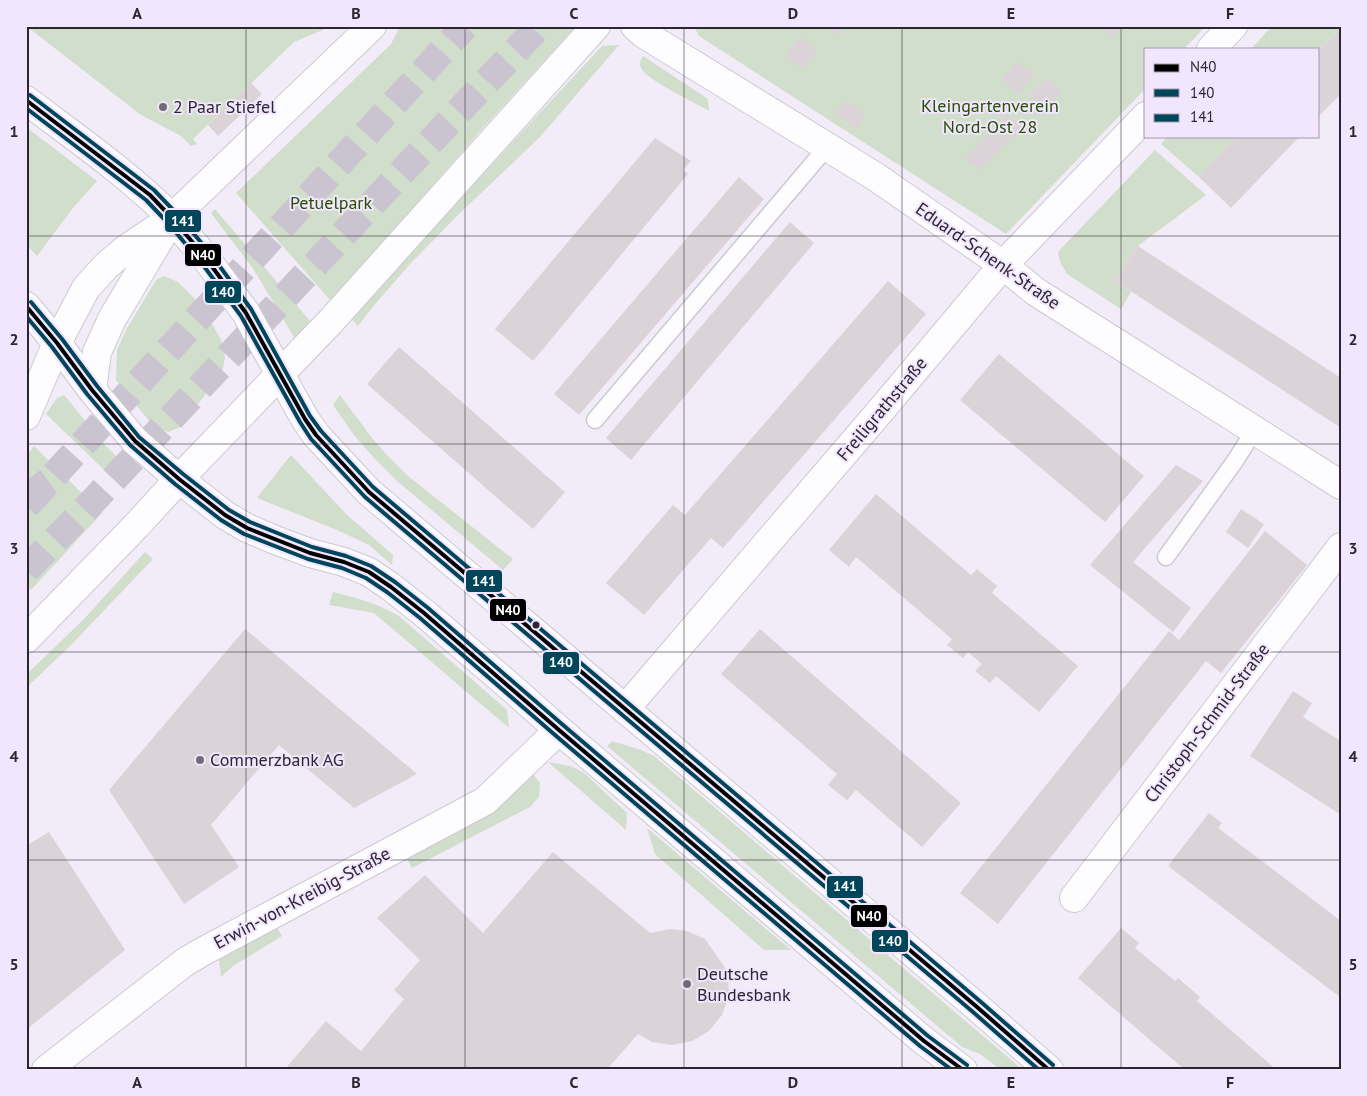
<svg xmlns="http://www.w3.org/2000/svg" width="1367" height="1096" font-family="'PT Sans',sans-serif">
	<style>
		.green { fill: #d1decb }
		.building { fill: #dbd3d7 }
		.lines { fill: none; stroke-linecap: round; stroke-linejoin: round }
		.trunk-tunnel { stroke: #cac4d0; stroke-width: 28; stroke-dasharray: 28 14; stroke-linecap: butt }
		.motorway-tunnel { stroke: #cac4d0; stroke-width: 28; stroke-dasharray: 28 14; stroke-linecap: butt }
		.service-casing { stroke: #cdc9d2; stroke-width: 19 }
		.minor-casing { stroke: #cdc9d2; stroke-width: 30 }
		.secondary-casing { stroke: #cdc9d2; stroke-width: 30 }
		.primary-casing { stroke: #cdc9d2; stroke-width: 30 }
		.trunk-casing { stroke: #cdc9d2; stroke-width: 30 }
		.service { stroke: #fdfcfe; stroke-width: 16 }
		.minor { stroke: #fdfcfe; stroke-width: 28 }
		.secondary { stroke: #fdfcfe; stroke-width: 28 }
		.primary { stroke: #fdfcfe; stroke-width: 28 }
		.trunk { stroke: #fdfcfe; stroke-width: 28 }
		.bus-1-casing { stroke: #f2e6fe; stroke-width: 8 }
		.bus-2-casing { stroke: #f2e6fe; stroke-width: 8 }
		.bus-3-casing { stroke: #f2e6fe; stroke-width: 8 }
		.bus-1 { stroke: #000; stroke-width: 4 }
		.bus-2 { stroke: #00465a; stroke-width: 4 }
		.bus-3 { stroke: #00465a; stroke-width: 4 }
		.grid { fill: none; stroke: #2b262f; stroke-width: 1; stroke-opacity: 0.55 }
		.poi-dot { fill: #716b75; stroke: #f2e6fe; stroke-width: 2 }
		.bus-dot { fill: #2b262f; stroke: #f2e6fe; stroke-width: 2 }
		.labels { text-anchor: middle; stroke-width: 4; stroke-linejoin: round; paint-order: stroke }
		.park-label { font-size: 18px; fill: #254f00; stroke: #f2e6fe }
		.poi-label { font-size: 18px; fill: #2b262f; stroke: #f2e6fe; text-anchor: start }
		.street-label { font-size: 18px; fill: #2b262f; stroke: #f2e6fe }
		.line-badge { stroke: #f2e6fe; stroke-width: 2 }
		.badge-label { font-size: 14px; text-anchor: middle; font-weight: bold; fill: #fff }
		.neatline { fill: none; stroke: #2b262f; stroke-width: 2 }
		.grid-label { font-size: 16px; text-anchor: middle; font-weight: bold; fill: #2b262f }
	</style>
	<rect width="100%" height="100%" fill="#f2ecf8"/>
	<!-- green -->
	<g class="green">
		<polygon points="26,26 332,26 294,42 193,139 197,144 191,146 181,136 141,115"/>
		<polygon points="400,26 576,26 483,128 331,301 236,193 391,44"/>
		<polygon points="694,26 1206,26 1184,49 1146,49 1146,88 1006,234 699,36"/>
		<polygon points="1272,26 1341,26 1341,29 1318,52 1318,49 1251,49"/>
		<polygon points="619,45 540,137 459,214 410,264 371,309 358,326 351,318 495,161 602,46"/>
		<path d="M 643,56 L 708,99 L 709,111 C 696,103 645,79 641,68 C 639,63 641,60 643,56 Z"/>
		<polygon points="26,127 97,181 73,208 37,256 26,244"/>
		<polygon points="1168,136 1238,136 1199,177 1161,144"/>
		<polygon points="1155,150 1206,195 1138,246 1115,281 1131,292 1121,309 1067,274 1060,262 1058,252"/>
		<polygon points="215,209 310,321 295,339 254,270 211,213"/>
		<polygon points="164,276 178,282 194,298 214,327 223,344 225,358 222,372 181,427 168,432 154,427 116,380 117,350 126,330 156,280"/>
		<polygon points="64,395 105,445 135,475 123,488 46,414 57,398"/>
		<polygon points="340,395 372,438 388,456 408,476 513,559 503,570 397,481 374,458 354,435 333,405"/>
		<polygon points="34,446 102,513 31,590 26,581 26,457"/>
		<polygon points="291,455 347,515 393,555 392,565 369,545 337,530 257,498"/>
		<polygon points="145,552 153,559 71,645 26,688 26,675 84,619"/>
		<path d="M 333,592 C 358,598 376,603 399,616 L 507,710 L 509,728 L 374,613 L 329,605 Z"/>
		<polygon points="612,741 641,750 654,756 1023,1070 1001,1070 980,1054 962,1047 607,746"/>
		<polygon points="548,762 570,766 583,772 627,813 626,830"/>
		<polygon points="532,773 540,783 539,797 530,807 412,868 406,857 475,822 510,795"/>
		<polygon points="647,828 791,950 764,950 655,854"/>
		<polygon points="277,928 282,936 233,966 221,977 219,960"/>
	</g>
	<!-- building -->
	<g class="building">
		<polygon points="827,26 847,26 838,36"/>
		<polygon points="1100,26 1122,26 1112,37"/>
		<polygon points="1341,29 1341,94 1318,117 1318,52"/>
		<polygon points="801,37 817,52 801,69 785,55"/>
		<polygon points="1018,61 1034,76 1018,94 1002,79"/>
		<polygon points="1047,78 1061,92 1046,109 1031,95"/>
		<polygon points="251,83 262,94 218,136 208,125"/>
		<polygon points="846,100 865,115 855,128 836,113"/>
		<polygon points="1007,115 1021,128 979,171 965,158"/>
		<polygon points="1238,136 1300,136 1231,208 1199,177"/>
		<polygon points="655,138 691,161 683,170 688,174 533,361 495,329"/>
		<polygon points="739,177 764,199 579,415 554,394"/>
		<polygon points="790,222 814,243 631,460 606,438"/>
		<polygon points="1138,246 1341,378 1341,428 1115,281"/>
		<polygon points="888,281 926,314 723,548 711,538 644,615 606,583 673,505 685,515"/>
		<polygon points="399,347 565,492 533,529 367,384"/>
		<polygon points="999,354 1144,476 1105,522 960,400"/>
		<polygon points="1176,465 1203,481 1133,562 1191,608 1173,632 1090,565"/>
		<polygon points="876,494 971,575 977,569 997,586 992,593 1078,666 1039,712 996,676 990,683 975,671 982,664 968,652 963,658 947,645 952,639 856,557 849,567 829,550"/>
		<polygon points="1241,509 1264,524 1248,548 1226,532"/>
		<polygon points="1265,531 1307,565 1221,673 1206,661 998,924 960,893 1169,631 1179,640"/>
		<polygon points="245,629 417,774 354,808 279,745 211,825 239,867 184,904 109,790"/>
		<polygon points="760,629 961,803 922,847 856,790 847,800 828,785 837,774 721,674"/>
		<polygon points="1293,691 1312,703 1303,717 1341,741 1341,815 1250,756"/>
		<polygon points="1209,813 1222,823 1218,828 1341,921 1341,998 1168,866"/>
		<polygon points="49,832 125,950 26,1030 26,846"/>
		<polygon points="553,852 650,933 670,929 687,931 705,939 728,972 729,996 722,1015 709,1031 692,1041 672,1045 652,1042 638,1034 608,1068 610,1070 286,1070 285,1069 326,1021 361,1051 404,999 394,990 420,960 377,918 425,875 483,933"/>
		<polygon points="1121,928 1139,943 1135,948 1175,981 1178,978 1200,997 1197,1001 1277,1070 1185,1070 1078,978"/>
	</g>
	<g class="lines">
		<!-- trunk-tunnel -->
		<g class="trunk-tunnel">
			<polyline points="26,506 465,26"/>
			<polyline points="26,570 80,515 539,26"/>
		</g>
		<!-- motorway-tunnel -->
		<polyline class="motorway-tunnel" points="26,498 52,479"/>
		<!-- service casing -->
		<g class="service-casing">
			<g id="service">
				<polyline points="595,420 827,147"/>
				<polyline points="1166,557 1235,461 1254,431"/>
			</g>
		</g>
		<!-- minor casing -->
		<g class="minor-casing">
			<g id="minor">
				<polyline points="635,26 644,34 876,177 1003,265 1036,292 1341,485"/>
				<polyline points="1211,49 1233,26"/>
				<polyline points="625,709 882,409 1003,265 1146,116"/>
				<polyline points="1074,898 1341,547"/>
				<polyline points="46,1070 185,962 202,952 485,801 559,730"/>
			</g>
		</g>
		<!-- secondary casing -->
		<g class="secondary-casing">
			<g id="secondary">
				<path d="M 26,100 C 76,138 128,174 172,218"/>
				<polyline points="26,306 57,343"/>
			</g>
		</g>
		<!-- primary casing -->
		<g class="primary-casing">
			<g id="primary">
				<polyline points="57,343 92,390 135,441 179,479 225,515 247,528 275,540 310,553 344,562 369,572 391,587 424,613 506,683 559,730 924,1041 963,1070"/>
				<polyline points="92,390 97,352 112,319 172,218 205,257 246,313 305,419 316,435 369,492 977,1007 1049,1070"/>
				<polyline points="179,479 280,374"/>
			</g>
		</g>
		<!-- trunk casing -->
		<g class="trunk-casing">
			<g id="trunk">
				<polyline points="280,374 331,321 596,26"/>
				<polyline points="26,416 57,343 86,288 106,266 126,249 172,218 372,26"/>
				<polyline points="26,639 137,525 179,479"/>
			</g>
		</g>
		<!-- service -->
		<use href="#service" class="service"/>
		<!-- minor -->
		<use href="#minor" class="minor"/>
		<!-- secondary -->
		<use href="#secondary" class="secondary"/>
		<!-- primary -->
		<use href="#primary" class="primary"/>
		<!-- trunk -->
		<use href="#trunk" class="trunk"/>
		<!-- bus-1 casing -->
		<g class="bus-1-casing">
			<g id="bus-1">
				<polyline points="26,100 150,195 172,218 205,257 246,313 305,419 316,435 369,492 977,1007 1049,1070"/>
				<polyline points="26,306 57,343 92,390 135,441 179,479 225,515 247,528 310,553 344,562 369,572 391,587 424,613 559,730 924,1041 963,1070"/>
			</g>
		</g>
		<!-- bus-2 casing -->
		<g class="bus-2-casing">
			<g id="bus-2">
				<polyline points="26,108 146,200 167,222 200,261 241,316 300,422 311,439 365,497 973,1012 1039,1070"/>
				<polyline points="26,316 52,347 87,394 130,445 175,484 221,520 244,534 308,559 342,568 366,578 387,592 420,618 555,735 920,1046 952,1070"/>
			</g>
		</g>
		<!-- bus-3 casing -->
		<g class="bus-3-casing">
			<g id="bus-3">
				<polyline points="30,95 154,190 177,214 210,253 251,309 310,416 321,431 373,487 981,1002 1053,1065"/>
				<polyline points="31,302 62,339 97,386 139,437 183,474 229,510 250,522 312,547 346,556 371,566 395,582 428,608 563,725 928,1036 967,1065"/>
			</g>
		</g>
		<!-- bus-1 -->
		<use href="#bus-1" class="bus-1"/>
		<!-- bus-2 -->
		<use href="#bus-2" class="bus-2"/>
		<!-- bus-3 -->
		<use href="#bus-3" class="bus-3"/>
	</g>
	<!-- grid -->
	<path class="grid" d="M 246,26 L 246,1070M 465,26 L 465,1070M 684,26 L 684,1070M 902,26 L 902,1070M 1121,26 L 1121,1070M 26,236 L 1341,236M 26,444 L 1341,444M 26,652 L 1341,652M 26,860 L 1341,860"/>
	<!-- markers -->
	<g class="poi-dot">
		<circle cx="163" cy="107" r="5"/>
		<circle cx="200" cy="760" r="5"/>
		<circle cx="687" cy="984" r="5"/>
	</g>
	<circle class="bus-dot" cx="536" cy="625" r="4.5"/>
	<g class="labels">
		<!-- park labels -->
		<g class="park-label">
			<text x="990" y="112">Kleingartenverein<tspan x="990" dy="21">Nord-Ost 28</tspan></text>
			<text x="331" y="209">Petuelpark</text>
		</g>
		<!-- poi labels -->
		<g class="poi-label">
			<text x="173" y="113">2 Paar Stiefel</text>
			<text x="210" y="766">Commerzbank AG</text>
			<text x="697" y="980">Deutsche<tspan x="697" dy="21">Bundesbank</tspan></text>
		</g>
		<!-- street labels -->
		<g class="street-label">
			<text transform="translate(988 256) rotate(35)" y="6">Eduard-Schenk-Straße</text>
			<text transform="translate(882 409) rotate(-50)" y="6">Freiligrathstraße</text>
			<text transform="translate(1207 723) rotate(-53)" y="6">Christoph-Schmid-Straße</text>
			<text transform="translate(302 898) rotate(-28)" y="6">Erwin-von-Kreibig-Straße</text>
		</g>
	</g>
	<g class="line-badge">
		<rect x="164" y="209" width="38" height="24" rx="5" fill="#00465a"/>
		<rect x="184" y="243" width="38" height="24" rx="5" fill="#000"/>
		<rect x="204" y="280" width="38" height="24" rx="5" fill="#00465a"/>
		<rect x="465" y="569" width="38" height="24" rx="5" fill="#00465a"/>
		<rect x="489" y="598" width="38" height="24" rx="5" fill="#000"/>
		<rect x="542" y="651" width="38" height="24" rx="5" fill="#00465a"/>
		<rect x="826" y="875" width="38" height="24" rx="5" fill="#00465a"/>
		<rect x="850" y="904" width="38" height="24" rx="5" fill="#000"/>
		<rect x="871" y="929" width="38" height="24" rx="5" fill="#00465a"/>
	</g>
	<g class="badge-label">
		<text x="183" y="226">141</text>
		<text x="203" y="260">N40</text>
		<text x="223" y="297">140</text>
		<text x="484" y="586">141</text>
		<text x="508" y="615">N40</text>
		<text x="561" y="667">140</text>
		<text x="845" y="891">141</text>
		<text x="869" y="921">N40</text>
		<text x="890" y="946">140</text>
	</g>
	<!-- border -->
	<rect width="1367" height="1096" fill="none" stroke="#f2e6fe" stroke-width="55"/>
	<!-- legend -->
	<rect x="1144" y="48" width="175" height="90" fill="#f2e6fe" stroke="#a299ab"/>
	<rect x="1154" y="64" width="25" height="8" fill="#000000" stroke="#a299ab"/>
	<text x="1190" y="72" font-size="15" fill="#2b262f">N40</text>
	<rect x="1154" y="89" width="25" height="8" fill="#00465a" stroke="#a299ab"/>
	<text x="1190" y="98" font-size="15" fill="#2b262f">140</text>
	<rect x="1154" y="114" width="25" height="8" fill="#00465a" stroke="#a299ab"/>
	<text x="1190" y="122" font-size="15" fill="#2b262f">141</text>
	<rect x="28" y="28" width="1312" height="1040" class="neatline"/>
	<g class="grid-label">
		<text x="137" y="19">A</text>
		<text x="356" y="19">B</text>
		<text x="574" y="19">C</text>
		<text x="793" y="19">D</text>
		<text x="1011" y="19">E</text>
		<text x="1230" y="19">F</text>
		<text x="14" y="137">1</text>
		<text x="1353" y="137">1</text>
		<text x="14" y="345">2</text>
		<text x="1353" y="345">2</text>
		<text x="14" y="554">3</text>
		<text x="1353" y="554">3</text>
		<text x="14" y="762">4</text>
		<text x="1353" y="762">4</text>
		<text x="14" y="970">5</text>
		<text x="1353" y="970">5</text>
		<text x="137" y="1088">A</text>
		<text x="356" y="1088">B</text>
		<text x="574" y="1088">C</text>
		<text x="793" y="1088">D</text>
		<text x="1011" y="1088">E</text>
		<text x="1230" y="1088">F</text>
	</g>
</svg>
